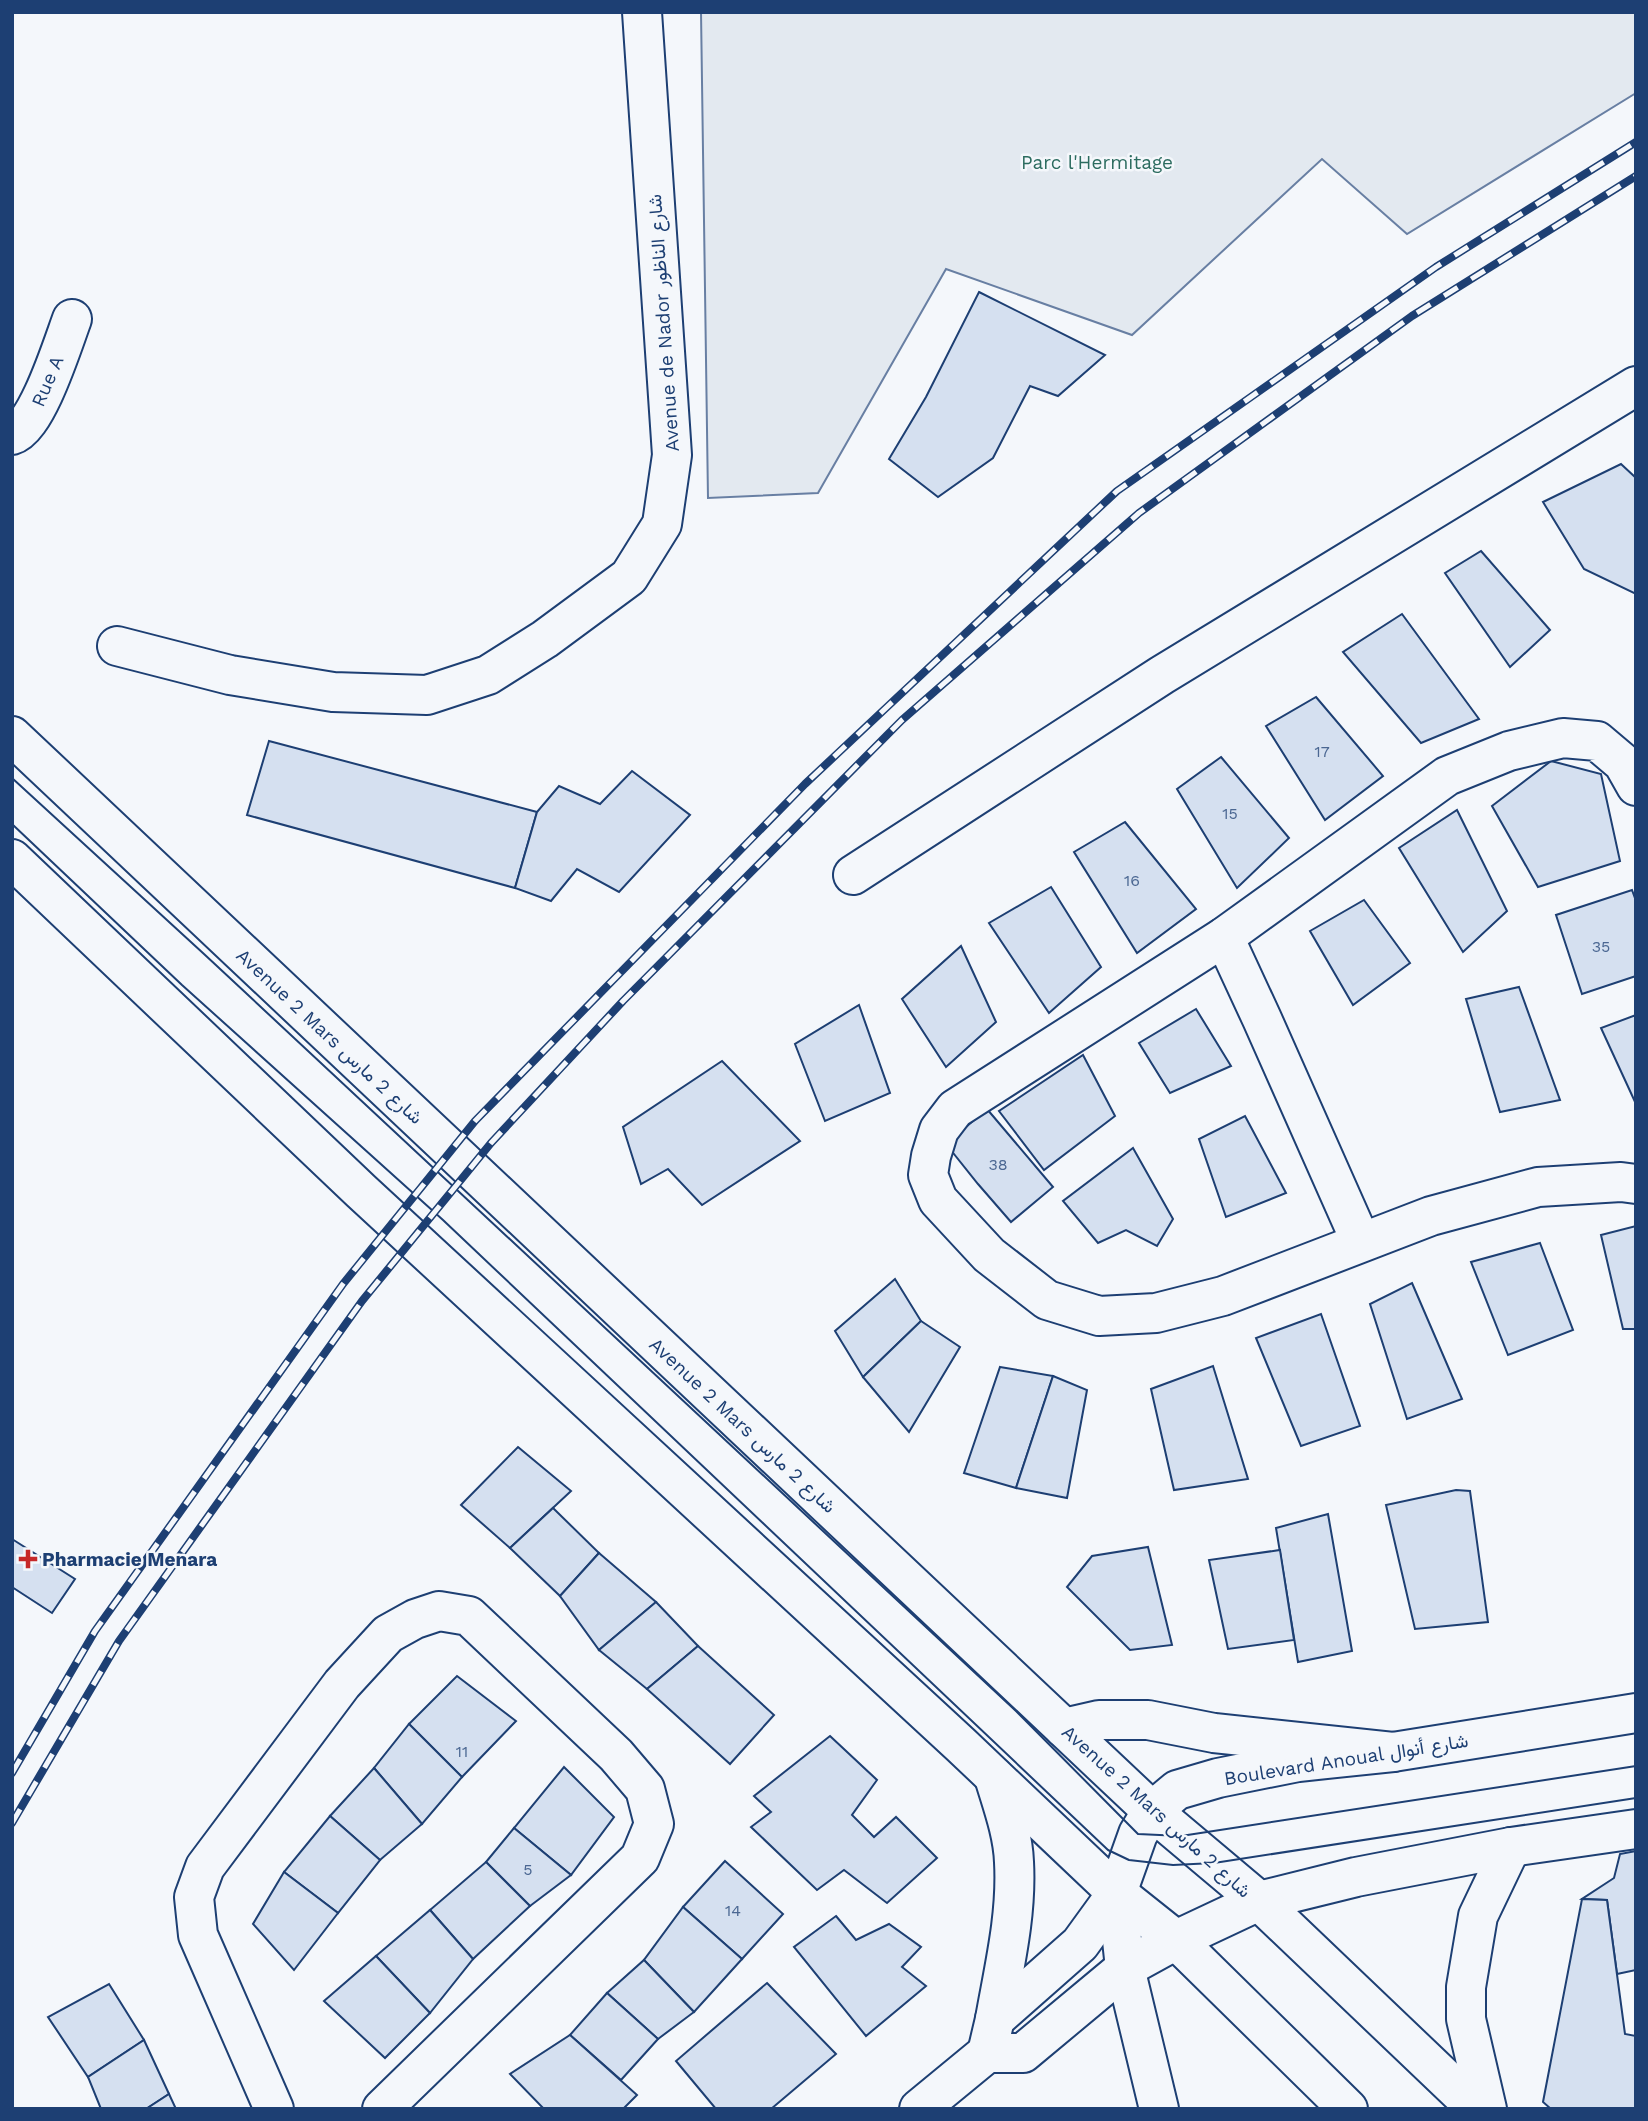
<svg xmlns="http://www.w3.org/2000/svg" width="1648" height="2121" font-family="'Work Sans',Vazirmatn,sans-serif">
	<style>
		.green { fill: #e3e9f0; stroke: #687fa3; stroke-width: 2 }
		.building { fill: #d5e0f0; stroke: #1d3f73; stroke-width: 2 }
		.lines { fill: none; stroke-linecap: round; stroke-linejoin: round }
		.minor-casing { stroke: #1d3f73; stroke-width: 42 }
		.major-casing { stroke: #1d3f73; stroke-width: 42 }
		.minor { stroke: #f4f7fb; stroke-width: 38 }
		.major { stroke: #f4f7fb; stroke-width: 38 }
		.tram { stroke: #1d3f73; stroke-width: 2 }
		.rail-casing { stroke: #1d3f73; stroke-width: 8 }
		.rail { stroke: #f4f7fb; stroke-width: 5; stroke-dasharray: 16; stroke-linecap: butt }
		.poi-dot { fill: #c62828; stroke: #f4f7fb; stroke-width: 2.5 }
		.labels { text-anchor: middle; stroke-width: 5; stroke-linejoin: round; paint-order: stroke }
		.number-label { font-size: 16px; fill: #4b6792 }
		.park-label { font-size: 19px; fill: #2c6c60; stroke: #f4f7fb }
		.street-label { font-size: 19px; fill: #1d3f73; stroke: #f4f7fb }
		.poi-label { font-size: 19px; font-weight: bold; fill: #1d3f73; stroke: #f4f7fb; text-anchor: start }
	</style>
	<rect width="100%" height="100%" fill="#f4f7fb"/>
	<!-- green -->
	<polygon class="green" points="701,12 1636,12 1636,93 1407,234 1322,159 1132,335 946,269 818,493 708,498"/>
	<!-- building -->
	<g class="building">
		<polygon points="979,292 1105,355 1058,396 1030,386 993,458 938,497 889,459 926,397"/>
		<polygon points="1621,464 1636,478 1636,594 1584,569 1543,502"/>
		<polygon points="1481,551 1550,630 1510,667 1445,573"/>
		<polygon points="1402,614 1479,719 1421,743 1343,652"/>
		<polygon points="1316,697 1383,776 1325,820 1266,726"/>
		<polygon points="269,741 537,812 515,888 247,815"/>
		<polygon points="1221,757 1289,838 1237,888 1177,789"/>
		<polygon points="1551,761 1601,774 1620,861 1538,887 1492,806"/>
		<polygon points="632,771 690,815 619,892 577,869 551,901 515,888 537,812 559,786 600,804"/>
		<polygon points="1457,810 1507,911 1463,952 1399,848"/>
		<polygon points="1125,822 1196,909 1137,953 1074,852"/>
		<polygon points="1051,887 1101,967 1049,1013 989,923"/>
		<polygon points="1632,890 1636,901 1636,976 1582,994 1556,915"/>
		<polygon points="1364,900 1410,963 1353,1005 1310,931"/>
		<polygon points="961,946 996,1022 946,1067 902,999"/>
		<polygon points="1519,987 1560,1100 1500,1112 1466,999"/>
		<polygon points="859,1005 890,1093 825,1121 795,1044"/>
		<polygon points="1196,1009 1231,1066 1170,1093 1139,1043"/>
		<polygon points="1636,1015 1636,1104 1601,1028"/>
		<polygon points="1083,1055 1115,1116 1044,1170 999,1111"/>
		<polygon points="722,1061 800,1141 702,1205 668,1169 641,1184 623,1127"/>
		<polygon points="987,1109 1053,1187 1011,1222 978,1184 946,1144"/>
		<polygon points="1245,1116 1286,1193 1226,1217 1199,1139"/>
		<polygon points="1133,1148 1173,1219 1157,1246 1126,1230 1098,1243 1063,1201"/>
		<polygon points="1636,1226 1636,1329 1623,1329 1601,1235"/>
		<polygon points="1540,1243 1573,1330 1508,1355 1471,1262"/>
		<polygon points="895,1279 921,1321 863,1377 835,1331"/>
		<polygon points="1412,1283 1462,1399 1407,1419 1370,1304"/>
		<polygon points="1321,1314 1360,1426 1301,1446 1256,1338"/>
		<polygon points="921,1321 960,1347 909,1432 863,1377"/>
		<polygon points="1213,1366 1248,1479 1174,1490 1151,1389"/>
		<polygon points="1000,1367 1053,1376 1016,1488 964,1473"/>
		<polygon points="1053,1376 1087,1390 1067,1498 1016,1488"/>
		<polygon points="518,1447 571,1491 510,1548 461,1505"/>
		<polygon points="1456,1490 1470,1491 1488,1622 1415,1629 1386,1505"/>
		<polygon points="553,1508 599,1553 560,1596 510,1548"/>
		<polygon points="1328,1514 1352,1651 1298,1662 1276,1528"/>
		<polygon points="12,1539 75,1579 52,1613 12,1587"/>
		<polygon points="1148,1547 1172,1645 1130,1650 1067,1587 1092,1556"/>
		<polygon points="1280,1550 1294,1640 1228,1649 1209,1560"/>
		<polygon points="599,1553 656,1602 599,1650 560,1596"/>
		<polygon points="656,1602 698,1646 647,1689 599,1650"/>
		<polygon points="698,1646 774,1715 730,1764 647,1689"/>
		<polygon points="457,1676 516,1721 462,1777 409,1724"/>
		<polygon points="409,1724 462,1777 422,1824 374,1768"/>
		<polygon points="830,1736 877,1780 852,1815 874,1837 896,1817 937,1858 887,1903 844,1870 817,1890 751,1827 771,1812 754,1796"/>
		<polygon points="564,1767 614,1817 571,1875 514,1828"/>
		<polygon points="374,1768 422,1824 380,1860 330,1816"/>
		<polygon points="330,1816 380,1860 338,1913 284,1872"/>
		<polygon points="514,1828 571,1875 530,1906 486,1862"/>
		<polygon points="1636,1851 1636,1970 1617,1974 1607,1900 1582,1899 1614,1878 1620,1854"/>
		<polygon points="725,1861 783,1914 742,1959 683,1907"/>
		<polygon points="486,1862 530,1906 473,1959 430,1910"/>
		<polygon points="284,1872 338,1913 294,1970 253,1924"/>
		<polygon points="1582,1899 1607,1900 1625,2034 1636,2036 1636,2109 1551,2109 1543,2102"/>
		<polygon points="683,1907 742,1959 694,2012 644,1960"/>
		<polygon points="430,1910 473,1959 430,2013 376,1956"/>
		<polygon points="836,1916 856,1940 889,1924 921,1947 902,1967 926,1986 866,2036 794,1947"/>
		<polygon points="376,1956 430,2013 385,2058 324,2001"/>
		<polygon points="644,1960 694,2012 658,2039 607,1993"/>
		<polygon points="767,1983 836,2054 771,2109 716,2109 676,2061"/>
		<polygon points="109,1984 144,2040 88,2077 48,2017"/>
		<polygon points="607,1993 658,2039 621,2080 570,2035"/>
		<polygon points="570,2035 637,2095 623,2109 544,2109 510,2074"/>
		<polygon points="144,2040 169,2094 146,2109 101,2109 88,2077"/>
		<polygon points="169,2094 176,2109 146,2109"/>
	</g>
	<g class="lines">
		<!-- minor casing -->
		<g class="minor-casing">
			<g id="minor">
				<path d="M 12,435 C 37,428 63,343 72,319"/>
				<polyline points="117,646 230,675 333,692 427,695 488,675 545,639 629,577 662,524 672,455 642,12"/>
				<polyline points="1636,786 1623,763 1597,741 1563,738 1509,751 1447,776 1224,937 955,1109 939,1130 931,1156 928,1175 938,1200 989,1255 1047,1300 1099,1316 1156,1313 1223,1296 1431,1216 1538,1187 1621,1182 1636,1184"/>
				<polyline points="853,875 1162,675 1636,386"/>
				<polyline points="1224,937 1262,1019 1361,1242"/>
				<polyline points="1117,1893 1125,1968 1159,2109"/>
				<polyline points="987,2053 995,2019 1080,1944 1117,1893 1138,1834 1152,1811 1177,1790 1218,1778 1298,1762 1393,1752 1636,1713"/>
				<polyline points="274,2109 198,1935 194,1897 205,1867 342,1684 388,1634 415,1619 439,1611 469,1616 616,1755 645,1789 654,1824 640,1858 382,2109"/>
				<polyline points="919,2109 987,2053 1023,2053 1125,1968 1176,1940 1259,1901 1356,1877 1511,1847 1636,1829"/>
			</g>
		</g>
		<!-- major casing -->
		<g class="major-casing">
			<g id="major">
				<polyline points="12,736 1152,1811 1259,1901 1477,2109"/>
				<polyline points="12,859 361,1191 961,1745 1117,1893 1176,1940 1348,2109"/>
				<polyline points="1064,1728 1099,1720 1148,1720 1214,1733 1393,1752"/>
				<path d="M 994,1777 C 1002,1804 1013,1833 1014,1862 C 1017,1915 1004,1968 995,2019"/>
				<polyline points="1487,2109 1466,2019 1466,1987 1478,1916 1511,1847"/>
			</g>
		</g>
		<!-- minor -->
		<use href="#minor" class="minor"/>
		<!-- major -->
		<use href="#major" class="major"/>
		<!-- tram -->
		<g class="tram">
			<polyline points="12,778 204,954 1016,1711 1138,1834 1181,1836 1636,1766"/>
			<polyline points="12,824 182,985 443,1220 1108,1850 1129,1860 1173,1865 1214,1863 1636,1798"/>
		</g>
		<!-- rail casing -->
		<g class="rail-casing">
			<g id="rail">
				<polyline points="12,1773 95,1631 343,1284 475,1121 805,784 1117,491 1436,267 1636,142"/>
				<polyline points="12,1823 119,1641 362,1301 491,1143 623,1001 902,720 1139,513 1412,316 1636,176"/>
			</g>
		</g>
		<!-- rail -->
		<use href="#rail" class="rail"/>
	</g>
	<!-- markers -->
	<path class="poi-dot" d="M24.5 1548.5h7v7h7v7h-7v7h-7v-7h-7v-7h7z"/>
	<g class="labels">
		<!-- number labels -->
		<g class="number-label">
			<text x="1322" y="757">17</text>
			<text x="1230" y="819">15</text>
			<text x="1132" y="886">16</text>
			<text x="1601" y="952">35</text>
			<text x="998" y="1170">38</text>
			<text x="462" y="1757">11</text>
			<text x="528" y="1875">5</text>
			<text x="733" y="1916">14</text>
		</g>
		<!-- park labels -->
		<g class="park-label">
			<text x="1097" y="169">Parc l'Hermitage</text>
		</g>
		<!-- street labels -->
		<g class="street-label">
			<text transform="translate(663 323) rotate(-94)" y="7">Avenue de Nador شارع الناظور</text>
			<text transform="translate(47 381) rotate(-67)" y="7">Rue A</text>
			<text transform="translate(330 1036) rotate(43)" y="7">Avenue 2 Mars شارع 2 مارس</text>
			<text transform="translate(743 1425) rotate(43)" y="7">Avenue 2 Mars شارع 2 مارس</text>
			<text transform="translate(1346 1759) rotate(-9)" y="7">Boulevard Anoual شارع أنوال</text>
			<text transform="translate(1157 1811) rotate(42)" y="7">Avenue 2 Mars شارع 2 مارس</text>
		</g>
		<!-- poi labels -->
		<g class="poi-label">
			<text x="42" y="1566">Pharmacie Menara</text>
		</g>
	</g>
	<!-- border -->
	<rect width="1648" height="2121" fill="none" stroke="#1d3f73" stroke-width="28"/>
</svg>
